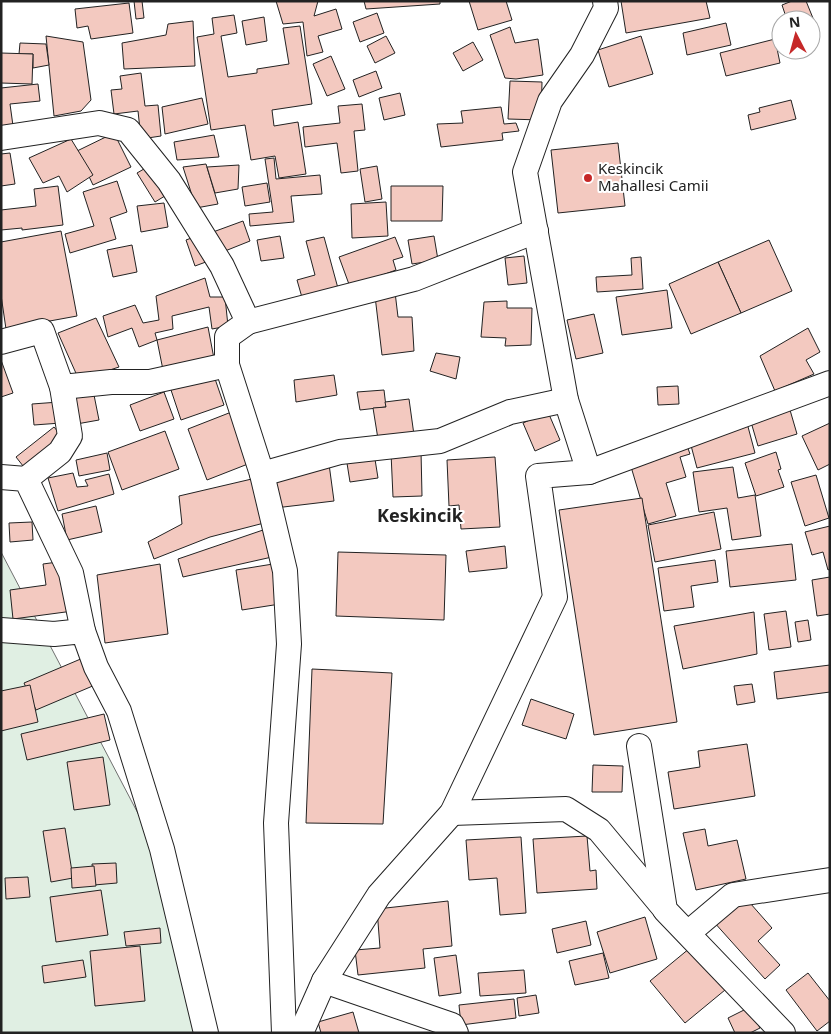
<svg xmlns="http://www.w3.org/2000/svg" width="831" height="1034" font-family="'Noto Sans',sans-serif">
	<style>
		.green { fill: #e0efe3; stroke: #6f6f6f }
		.building { fill: #f3c9c0; stroke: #222 }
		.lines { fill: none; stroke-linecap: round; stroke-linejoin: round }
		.minor-casing { stroke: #222; stroke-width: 26 }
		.minor { stroke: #fff; stroke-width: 24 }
		.poi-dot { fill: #c62828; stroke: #fff; stroke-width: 2 }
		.labels { text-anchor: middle; stroke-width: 4; stroke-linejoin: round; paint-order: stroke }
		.poi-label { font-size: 15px; fill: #222; stroke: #fff; text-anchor: start }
		.quarter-label { font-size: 18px; font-weight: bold; fill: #222; stroke: #fff }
	</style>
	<rect width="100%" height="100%" fill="#fff"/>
	<!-- green -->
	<polygon class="green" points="1,552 153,842 196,1033 1,1033"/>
	<!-- building -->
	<g class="building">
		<polygon points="134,1 142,1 144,18 136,19"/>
		<polygon points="276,1 318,1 314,16 336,9 342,29 318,36 323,52 307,56 303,22 283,24"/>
		<polygon points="364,1 440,1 440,4 366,9"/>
		<polygon points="469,1 506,1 512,20 478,30"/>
		<polygon points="621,1 706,1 710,18 626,33"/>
		<polygon points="792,1 806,1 817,28 811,31 811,20 787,20 782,5"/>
		<polygon points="129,3 133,33 91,39 88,26 77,28 75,9"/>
		<polygon points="377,13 384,33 360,42 353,22"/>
		<polygon points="234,15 237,33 221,36 228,77 257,73 257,69 289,64 283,28 300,26 312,104 272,110 274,126 298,122 306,174 279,178 275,156 251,160 245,125 211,130 197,37 214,34 212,18"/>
		<polygon points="264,17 267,41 246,45 242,21"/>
		<polygon points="193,21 195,66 124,69 122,43 166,35 168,24"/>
		<polygon points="726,23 731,45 687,55 683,33"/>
		<polygon points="510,27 515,43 538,39 543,75 516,79 505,78 490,35"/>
		<polygon points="46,36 83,42 91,100 81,111 54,116"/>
		<polygon points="386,36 395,53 375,63 367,46"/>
		<polygon points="641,36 653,74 609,87 598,50"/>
		<polygon points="775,39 780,63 726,76 720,53"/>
		<polygon points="473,42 483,60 463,71 453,53"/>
		<polygon points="20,43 46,44 49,65 33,68 33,54 19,54"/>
		<polygon points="1,53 33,54 32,84 1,83"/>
		<polygon points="331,56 345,89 327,96 313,64"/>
		<polygon points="376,71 382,88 359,97 353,80"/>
		<polygon points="141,73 145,106 158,105 161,136 141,139 138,111 114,114 111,90 122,89 120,76"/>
		<polygon points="510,81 542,82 541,120 508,119"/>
		<polygon points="38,84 40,101 10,104 14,133 1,134 1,88"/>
		<polygon points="400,93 405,115 384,120 379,98"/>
		<polygon points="202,98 208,124 165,134 162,107"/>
		<polygon points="791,100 796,119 751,130 748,115 760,112 759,108"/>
		<polygon points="362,104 365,130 354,131 358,171 341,173 337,143 305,147 303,127 340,123 338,106"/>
		<polygon points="501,107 504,124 516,123 519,131 502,133 503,140 441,147 437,124 463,123 461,111"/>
		<polygon points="114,133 131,167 93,185 77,151"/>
		<polygon points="214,135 219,157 177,160 174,142"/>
		<polygon points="71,139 93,175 67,192 59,176 43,183 29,158"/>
		<polygon points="618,143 625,206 558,213 551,150"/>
		<polygon points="10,153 15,184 1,186 1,154"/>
		<polygon points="274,158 276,179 320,175 322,194 291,196 294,222 250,226 249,214 273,212 265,159"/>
		<polygon points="156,162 173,191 155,202 137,173"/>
		<polygon points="206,164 218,204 196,208 183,167"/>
		<polygon points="239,165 238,189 215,193 207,167"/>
		<polygon points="377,166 382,199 365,202 360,169"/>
		<polygon points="117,181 127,212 110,218 116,239 70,253 65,234 94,226 83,192"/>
		<polygon points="267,183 270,202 245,206 242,187"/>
		<polygon points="58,186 63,225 22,230 22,228 1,230 1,210 36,206 34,189"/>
		<polygon points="391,186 443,186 442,221 391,221"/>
		<polygon points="386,202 388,236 352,238 351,204"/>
		<polygon points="164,203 168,227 141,232 137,206"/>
		<polygon points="243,221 250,241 220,253 213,232"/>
		<polygon points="61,231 77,316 6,329 1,295 1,242"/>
		<polygon points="205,233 214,259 195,266 186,240"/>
		<polygon points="280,236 284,258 261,261 257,240"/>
		<polygon points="434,236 438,260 412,264 408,240"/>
		<polygon points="324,237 339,292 303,301 297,280 315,275 306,241"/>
		<polygon points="395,237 403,257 393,260 396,270 350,287 339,257"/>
		<polygon points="769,240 792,291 741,313 718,262"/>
		<polygon points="132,245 137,272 113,277 107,250"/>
		<polygon points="524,256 527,283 508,285 505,258"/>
		<polygon points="641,257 643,289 597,292 596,277 632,275 631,258"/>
		<polygon points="718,262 741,313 691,334 669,284"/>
		<polygon points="205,278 210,297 225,297 228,326 212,329 209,307 172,316 173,329 155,333 157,340 139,347 132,328 108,337 103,316 135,305 143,323 159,320 156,296"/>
		<polygon points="667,290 672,328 622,335 616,297"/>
		<polygon points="395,292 398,317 412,317 414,351 382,355 375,296"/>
		<polygon points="507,301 507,308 532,308 531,345 505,346 506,338 481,337 484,302"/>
		<polygon points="594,314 603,353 576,359 567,320"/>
		<polygon points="96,318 119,367 79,380 58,333"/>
		<polygon points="208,327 215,364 164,375 157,340"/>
		<polygon points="808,328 820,352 806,360 814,374 775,391 760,356"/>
		<polygon points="436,353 460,357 456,379 430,371"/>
		<polygon points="1,360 13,393 1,397"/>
		<polygon points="213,373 224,405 181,420 170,387"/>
		<polygon points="334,375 337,395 296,402 294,380"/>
		<polygon points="678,386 679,404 658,405 657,387"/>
		<polygon points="93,390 99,420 71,425 65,395"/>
		<polygon points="384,390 386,407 360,410 357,392"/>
		<polygon points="164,392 174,419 140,431 130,405"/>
		<polygon points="409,399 414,435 378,439 373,408 386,407 385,402"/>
		<polygon points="59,402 61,423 34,425 32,404"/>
		<polygon points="790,410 797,434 758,446 751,422"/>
		<polygon points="234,411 253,462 207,480 188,429"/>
		<polygon points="548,412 560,440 535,451 523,423"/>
		<polygon points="747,423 755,453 697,468 689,438"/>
		<polygon points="830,423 830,464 818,470 802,436"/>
		<polygon points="54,427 65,440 27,471 16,457"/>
		<polygon points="165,431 179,469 122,490 108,452"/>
		<polygon points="686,443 690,454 680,457 686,477 666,483 676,516 648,524 629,460"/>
		<polygon points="421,451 422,496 393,497 391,453"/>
		<polygon points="776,452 781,469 778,470 784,487 756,496 745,463"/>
		<polygon points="107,453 110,470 79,476 76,460"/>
		<polygon points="374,453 378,478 350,482 346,457"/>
		<polygon points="495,457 500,527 461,529 459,505 449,506 447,460"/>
		<polygon points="329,464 334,501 275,508 270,472"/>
		<polygon points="733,467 738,498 755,495 761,536 732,540 727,508 699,512 693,472"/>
		<polygon points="73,473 77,487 88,486 85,480 109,474 114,494 58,511 48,478"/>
		<polygon points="816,475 829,518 805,526 791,482"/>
		<polygon points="256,478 268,522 210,537 154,559 148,542 182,524 179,496"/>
		<polygon points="642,498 677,722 594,735 559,510"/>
		<polygon points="96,506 102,532 67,540 62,514"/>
		<polygon points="714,512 721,549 655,562 648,525"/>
		<polygon points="32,522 33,540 10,542 9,523"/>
		<polygon points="830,526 830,569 828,570 823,552 812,555 805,532"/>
		<polygon points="266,529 272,557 183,577 178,559"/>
		<polygon points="792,544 796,580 730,587 726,551"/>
		<polygon points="505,546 507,568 469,572 466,551"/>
		<polygon points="338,552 446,555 444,620 336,616"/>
		<polygon points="715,560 718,582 691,586 694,607 664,611 658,568"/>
		<polygon points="65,561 73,611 13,619 10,590 46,585 43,564"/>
		<polygon points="160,564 168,634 105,643 97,575"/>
		<polygon points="273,564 280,604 242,610 236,570"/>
		<polygon points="830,577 830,614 817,616 812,580"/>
		<polygon points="786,611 791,647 769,650 764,614"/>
		<polygon points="754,612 757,654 683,669 674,626"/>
		<polygon points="808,620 811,640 798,642 795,622"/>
		<polygon points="83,658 95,685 36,710 24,683"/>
		<polygon points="830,665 830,692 777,699 774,672"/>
		<polygon points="312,669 392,673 383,824 306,823"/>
		<polygon points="752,684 755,702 737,705 734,686"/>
		<polygon points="30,685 38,722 1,731 1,691"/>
		<polygon points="531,699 574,714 566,739 522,725"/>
		<polygon points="104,714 110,740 27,760 21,734"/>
		<polygon points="747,744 755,796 674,809 668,772 700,767 698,751"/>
		<polygon points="103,757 110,805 74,810 67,762"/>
		<polygon points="593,765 623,766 622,792 592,792"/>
		<polygon points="65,828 73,878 51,882 43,831"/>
		<polygon points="705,829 708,846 737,840 746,879 696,890 683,833"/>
		<polygon points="587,836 590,871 596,870 597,889 537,893 533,839"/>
		<polygon points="521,837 526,913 500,915 497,878 469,880 466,840"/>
		<polygon points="116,863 117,883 94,885 92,864"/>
		<polygon points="94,866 96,886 72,888 71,868"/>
		<polygon points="28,877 30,897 6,899 5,878"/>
		<polygon points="101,890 108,935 56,942 50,897"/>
		<polygon points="743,895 772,928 758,941 780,965 765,979 713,921"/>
		<polygon points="448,901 452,946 423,949 425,968 358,975 355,950 380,948 377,909"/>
		<polygon points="645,917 657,959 610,973 597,932"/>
		<polygon points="586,921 591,945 557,953 552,929"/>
		<polygon points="160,928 161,943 126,946 124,932"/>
		<polygon points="140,946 145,1001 95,1006 90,951"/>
		<polygon points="690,948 725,990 685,1023 650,981"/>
		<polygon points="603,953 609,978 575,985 569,961"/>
		<polygon points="456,955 461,993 439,996 434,958"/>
		<polygon points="83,960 86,977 44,983 42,966"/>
		<polygon points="524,970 526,993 480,996 478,973"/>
		<polygon points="808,973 830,1001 830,1021 817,1031 786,990"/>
		<polygon points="536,995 539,1013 519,1016 517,998"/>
		<polygon points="514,999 516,1018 461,1025 459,1005"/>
		<polygon points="750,1007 760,1028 750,1033 735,1033 728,1018"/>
		<polygon points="353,1012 359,1033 321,1033 318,1022"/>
	</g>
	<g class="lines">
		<!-- minor casing -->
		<g class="minor-casing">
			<g id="minor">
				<polyline points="1,138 99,123 128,130 169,181 222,266 248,322 227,337 227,365 262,474 285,571 289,644 276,823 284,1033"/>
				<polyline points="248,322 414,279 536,231"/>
				<polyline points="1,342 42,331 62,387 111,382 150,382 227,365"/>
				<polyline points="589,472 830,383"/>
				<polyline points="262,474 340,452 440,441 510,412 566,400"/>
				<polyline points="1,477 26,479 71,573 83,631"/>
				<polyline points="26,479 60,452 70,436 62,387"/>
				<polyline points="1,630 54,634 83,631 96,667 119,711 162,849 206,1033"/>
				<polyline points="639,746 665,910 783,1033"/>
				<polyline points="452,813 566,809 599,830 664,908"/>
				<polyline points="688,933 733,895 830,880"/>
				<polyline points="324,981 452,1025 456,1033"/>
				<polyline points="301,1033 324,981 379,895 452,813 555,597 538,476 589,472 566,400 525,172 550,101 582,55 606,8 605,1"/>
			</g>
		</g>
		<!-- minor -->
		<use href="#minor" class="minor"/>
	</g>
	<!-- markers -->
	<circle class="poi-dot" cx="588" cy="178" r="5"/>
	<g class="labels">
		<!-- poi labels -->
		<g class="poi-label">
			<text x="598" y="174">Keskincik<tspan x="598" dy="17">Mahallesi Camii</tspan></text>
		</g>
		<!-- quarter labels -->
		<g class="quarter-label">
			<text x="420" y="522">Keskincik</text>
		</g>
	</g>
	<!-- border -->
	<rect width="831" height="1034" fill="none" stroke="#222222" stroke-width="5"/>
	<!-- north arrow -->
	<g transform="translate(796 35) rotate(354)"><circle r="24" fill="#ffffff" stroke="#a7a7a7"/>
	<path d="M0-4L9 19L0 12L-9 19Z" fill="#c62828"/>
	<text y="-8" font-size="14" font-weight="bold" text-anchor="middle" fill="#222222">N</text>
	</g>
</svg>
